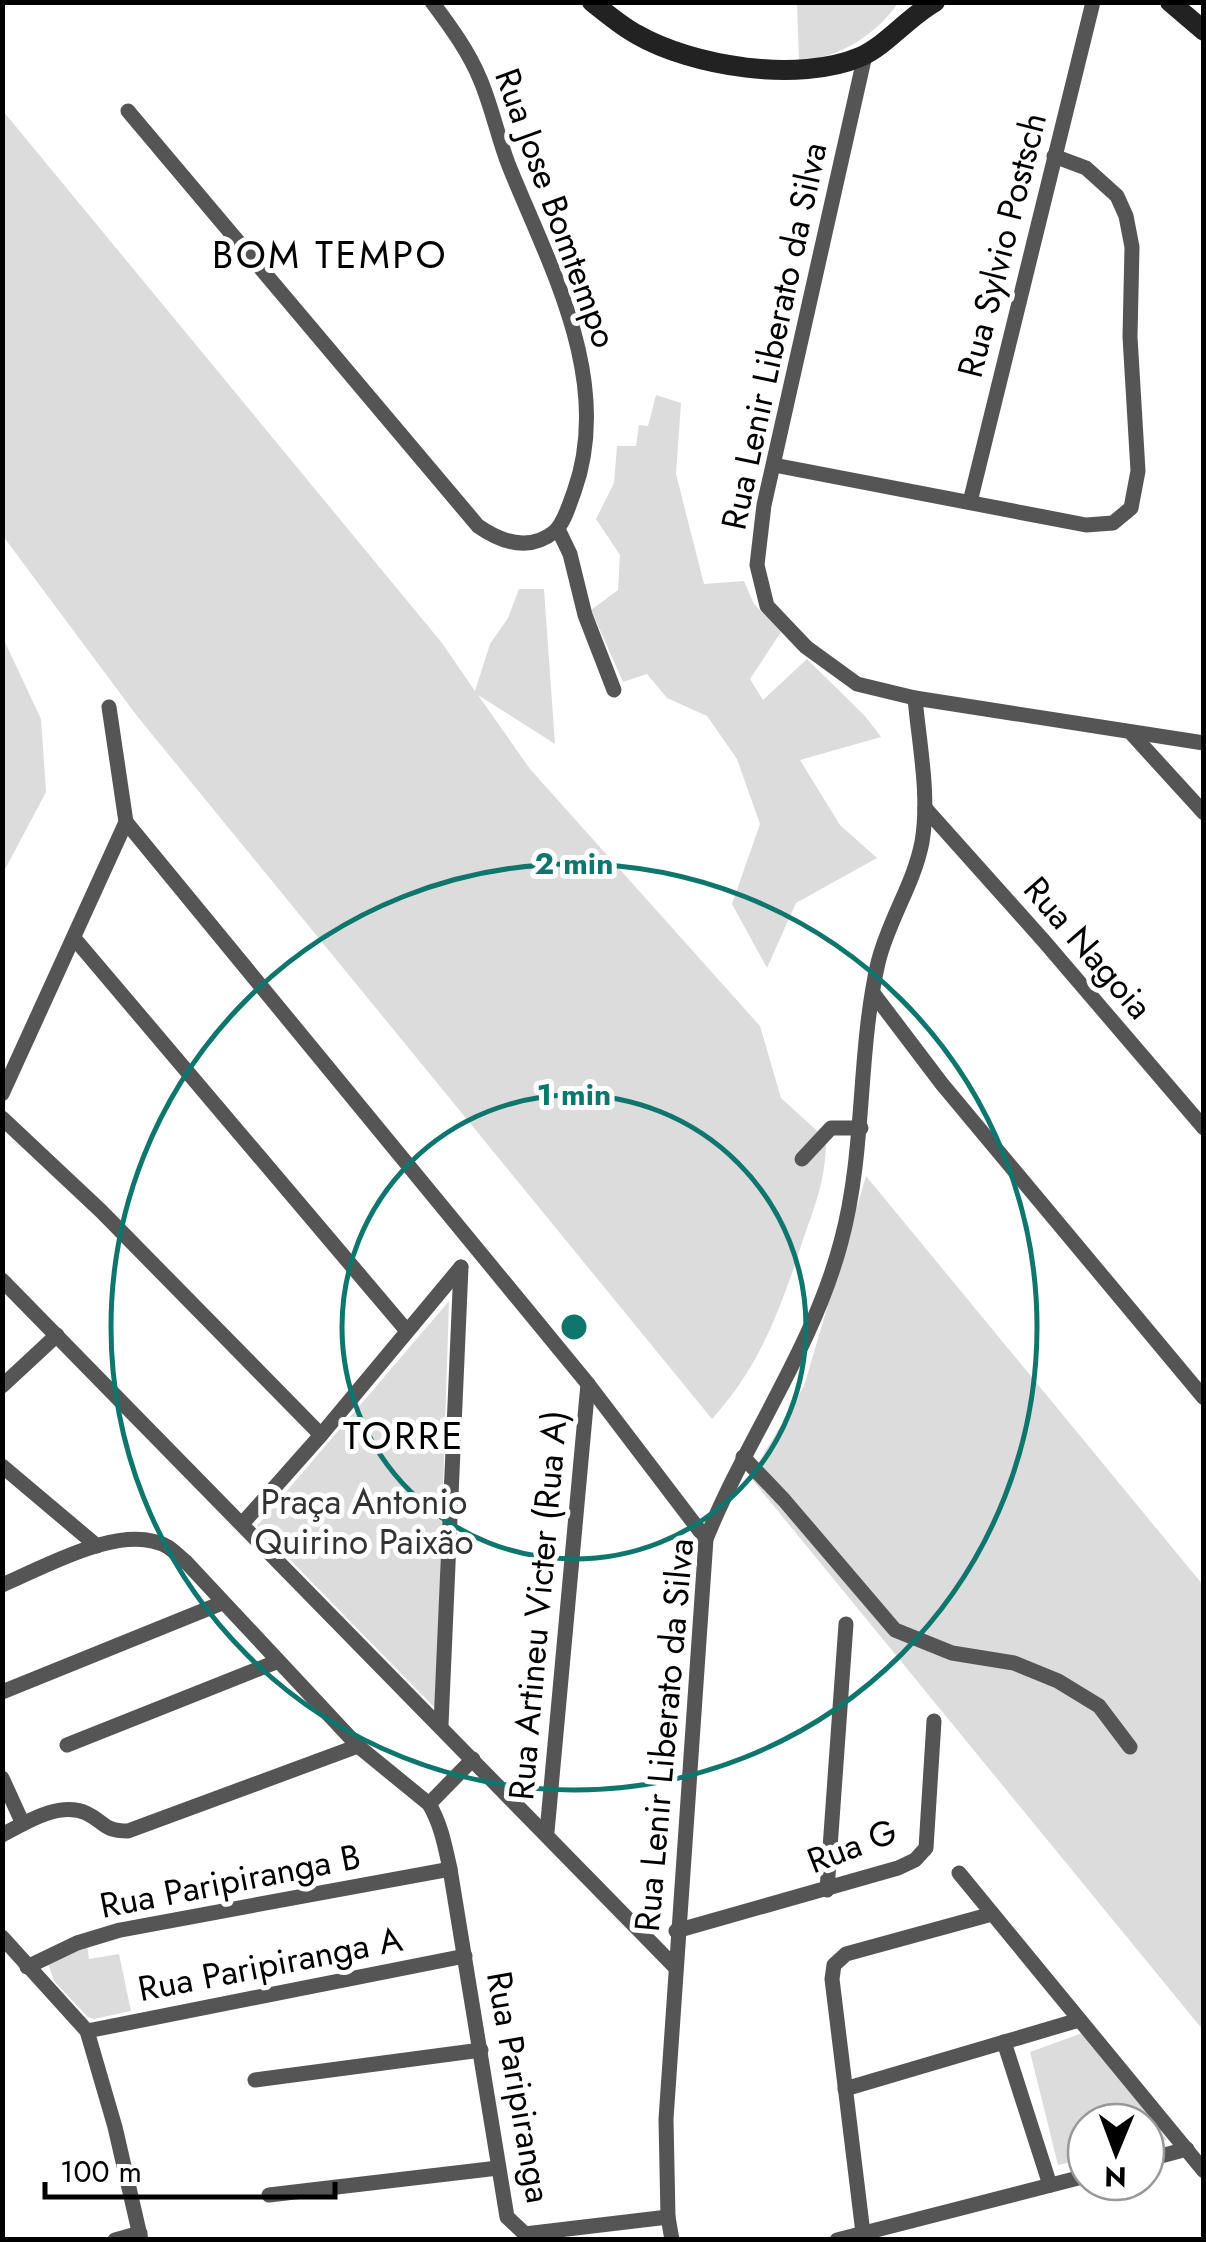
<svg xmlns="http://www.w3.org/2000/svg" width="1206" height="2242" font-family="Jost,sans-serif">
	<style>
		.green { fill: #dcdcdc }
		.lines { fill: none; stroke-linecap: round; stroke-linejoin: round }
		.street { stroke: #555; stroke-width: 15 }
		.secondary { stroke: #222; stroke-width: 20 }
		.ring { fill: none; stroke: #0f766e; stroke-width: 5 }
		.labels { text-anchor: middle; stroke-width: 10; stroke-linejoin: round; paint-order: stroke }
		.street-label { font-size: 35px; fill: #000; stroke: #fff }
		.park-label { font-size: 35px; fill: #333; stroke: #fff }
		.neighbourhood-label { font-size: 38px; letter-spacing: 2.5px; fill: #000; stroke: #fff }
		.centre { fill: #0f766e; stroke: #fff; stroke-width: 5 }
		.ring-label { font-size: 30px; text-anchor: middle; font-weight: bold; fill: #0f766e; stroke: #fff; stroke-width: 10; stroke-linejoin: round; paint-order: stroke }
	</style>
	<rect width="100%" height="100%" fill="#fff"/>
	<!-- green -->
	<g class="green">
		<path d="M 797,3 L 898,3 C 876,35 839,58 799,61 Z"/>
		<path d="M 3,111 L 442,643 L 475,691 L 490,644 L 508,618 L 519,589 L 544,589 L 555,744 L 478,695 L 530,769 L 760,1026 L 781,1098 L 826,1139 C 826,1180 815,1205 802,1243 C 780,1310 760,1366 712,1419 L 137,716 L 3,536 Z"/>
		<polygon points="656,395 681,403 676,474 704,584 744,581 754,604 781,632 750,679 763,700 807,659 865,716 881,737 800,760 840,825 877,858 796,903 767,968 732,904 760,824 737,759 707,716 667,698 647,674 623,682 591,610 618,590 620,555 596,519 614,483 617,446 636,446 639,425 648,426"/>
		<polygon points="3,638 41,719 46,792 3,873"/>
		<polygon points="866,1176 1203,1585 1203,2030 750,1477 804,1386"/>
		<polygon points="449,1301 436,1709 257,1526"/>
		<polygon points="87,1944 89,1959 119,1954 131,2011 94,2019 88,2017 54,1981 48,1963"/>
		<polygon points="1088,2031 1167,2140 1146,2145 1146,2122 1086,2122 1086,2159 1058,2165 1030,2052"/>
	</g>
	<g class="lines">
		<!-- street -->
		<g class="street">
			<polyline points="865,55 764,505 757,565 767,606 806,647 857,684 915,698 1204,743"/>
			<path d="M 128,111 L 478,526 C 501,542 529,552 554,532 C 564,524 569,505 574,492 C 614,381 550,267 509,166 C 498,138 492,107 480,79 C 469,52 450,26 432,2"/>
			<polyline points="774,465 1086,525 1113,523 1131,508 1138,471 1130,337 1132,247 1126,216 1117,196 1086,168 1054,156"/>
			<polyline points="970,502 1093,2"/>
			<polyline points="558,529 570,554 585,615 614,690"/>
			<polyline points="1132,734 1204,813"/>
			<polyline points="925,808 1043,940 1204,1128"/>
			<polyline points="126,822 588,1384 706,1539"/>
			<polyline points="74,938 407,1331"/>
			<polyline points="873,993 942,1084 1204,1398"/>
			<polyline points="2,1094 126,822 109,707"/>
			<polyline points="2,1118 101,1211 321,1435"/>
			<polyline points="802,1159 831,1128 861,1128"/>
			<polyline points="2,1280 675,1967"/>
			<polyline points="2,1386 57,1335"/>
			<polyline points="743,1457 784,1500 895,1630 952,1653 1014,1663 1058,1681 1099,1706 1130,1747"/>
			<polyline points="2,1466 97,1546"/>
			<polyline points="242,1524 321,1435 461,1267"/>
			<path d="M 2,1585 C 45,1567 123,1521 168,1547 C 174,1551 180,1557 186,1562 L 358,1746 L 429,1804 C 441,1824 445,1846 450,1869 L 507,2217 L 525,2234 L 668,2217"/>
			<polyline points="2,1692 222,1603"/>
			<polyline points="441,1725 461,1267"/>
			<polyline points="67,1745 276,1662"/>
			<polyline points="2,1778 23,1824"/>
			<polyline points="429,1804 473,1759"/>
			<polyline points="547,1832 588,1384"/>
			<path d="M 2,1835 C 25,1823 59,1801 86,1813 C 105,1822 103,1831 128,1831 L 358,1746"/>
			<polyline points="959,1873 1204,2171"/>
			<polyline points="827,1890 846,1624"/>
			<polyline points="676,1931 898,1868 915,1860 926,1848 934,1721"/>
			<polyline points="2,1937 87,2031 115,2127 141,2240"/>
			<polyline points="27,1967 77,1943 120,1930 450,1869"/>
			<polyline points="87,2031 465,1956"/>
			<polyline points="1004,2042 1050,2185"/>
			<polyline points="255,2080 481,2050"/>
			<polyline points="845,2089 1079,2020"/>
			<polyline points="1146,2160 1187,2149"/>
			<polyline points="269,2195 498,2168"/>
			<polyline points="863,2233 832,1979 834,1965 846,1954 992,1914"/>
			<polyline points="115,2240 140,2233"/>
			<path d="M 672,2240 L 668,2217 L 666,2119 L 706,1539 C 747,1438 813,1348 841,1242 C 866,1150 857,1055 878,963 C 888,921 914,884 922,842 C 930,795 919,744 915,698"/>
			<polyline points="837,2240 1086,2176"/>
		</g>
		<!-- secondary -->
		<g class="secondary">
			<path d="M 592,2 C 606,13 621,26 636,34 C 693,67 799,83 860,57 C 887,45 908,17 935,2"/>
			<polyline points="1170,2 1204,31"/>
		</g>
	</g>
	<!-- distance rings -->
	<g class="ring">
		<circle cx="574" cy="1327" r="232"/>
		<circle cx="574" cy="1327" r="463"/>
	</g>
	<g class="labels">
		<!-- street labels -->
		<g class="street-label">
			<text transform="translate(556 208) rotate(70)" y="12">Rua Jose Bomtempo</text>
			<text transform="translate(1002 245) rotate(-76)" y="12">Rua Sylvio Postsch</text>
			<text transform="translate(774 336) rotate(-78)" y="12">Rua Lenir Liberato da Silva</text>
			<text transform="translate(1088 948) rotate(49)" y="12">Rua Nagoia</text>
			<text transform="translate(538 1605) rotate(-85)" y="12">Rua Artineu Victer (Rua A)</text>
			<text transform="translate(664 1735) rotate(-85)" y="12">Rua Lenir Liberato da Silva</text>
			<text transform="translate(852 1846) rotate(-21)" y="12">Rua G</text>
			<text transform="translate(230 1881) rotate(-11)" y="12">Rua Paripiranga B</text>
			<text transform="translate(270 1964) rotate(-11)" y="12">Rua Paripiranga A</text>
			<text transform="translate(519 2087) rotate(80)" y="12">Rua Paripiranga</text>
		</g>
		<!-- park labels -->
		<g class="park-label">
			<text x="364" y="1514">Praça Antonio<tspan x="364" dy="40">Quirino Paixão</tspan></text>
		</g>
		<!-- neighbourhood labels -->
		<g class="neighbourhood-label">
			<text x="330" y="268">BOM TEMPO</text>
			<text x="404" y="1449">TORRE</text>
		</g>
	</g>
	<circle cx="574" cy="1327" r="15" class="centre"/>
	<g class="ring-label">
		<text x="574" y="874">2 min</text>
		<text x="574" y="1105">1 min</text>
	</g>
	<!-- border -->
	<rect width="1206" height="2242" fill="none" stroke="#000000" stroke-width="10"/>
	<!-- north arrow -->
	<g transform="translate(1116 2152) rotate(181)"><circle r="48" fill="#ffffff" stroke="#999999" stroke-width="2.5"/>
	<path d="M0-8L18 38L0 25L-18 38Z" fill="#000000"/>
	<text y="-15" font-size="28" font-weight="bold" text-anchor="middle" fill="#000000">N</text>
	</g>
	<!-- scale -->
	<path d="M45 2182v15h290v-15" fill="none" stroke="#000000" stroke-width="5"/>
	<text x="60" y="2182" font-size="30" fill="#000000" stroke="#ffffff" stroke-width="8" paint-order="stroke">100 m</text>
</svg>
